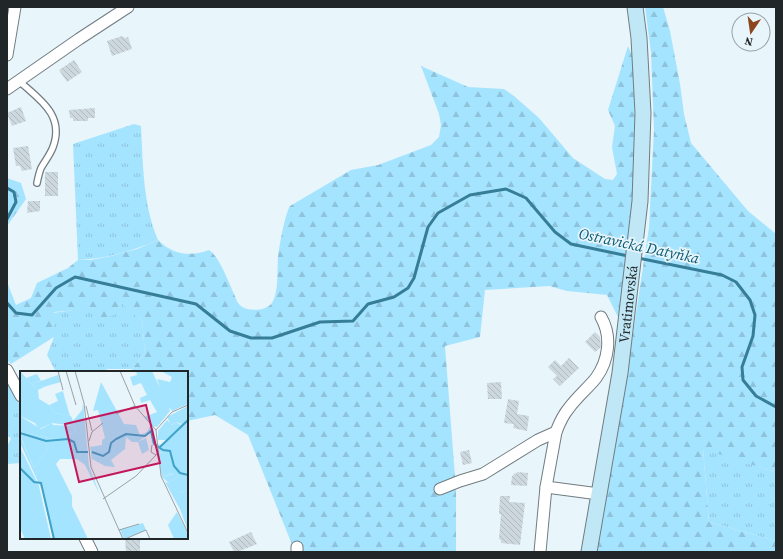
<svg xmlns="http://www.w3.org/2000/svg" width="783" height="559" font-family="'Source Serif 4',serif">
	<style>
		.grass { fill: url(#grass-tufts) }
		.forest { fill: url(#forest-firs) }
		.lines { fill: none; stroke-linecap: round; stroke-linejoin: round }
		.stream { stroke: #367d98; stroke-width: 3 }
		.building { fill: url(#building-back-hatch) }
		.lane-casing { stroke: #717c82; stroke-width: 8 }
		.street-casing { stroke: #717c82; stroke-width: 13 }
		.secondary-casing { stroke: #717c82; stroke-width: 17 }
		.lane { stroke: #fff; stroke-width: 5.5 }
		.street { stroke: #fff; stroke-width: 11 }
		.secondary { stroke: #c0e7f5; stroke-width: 15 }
		.labels { text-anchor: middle; stroke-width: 3.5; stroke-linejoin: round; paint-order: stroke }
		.street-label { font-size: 14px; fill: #212628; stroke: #e8f5fb }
		.water-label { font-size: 15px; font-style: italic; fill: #085a74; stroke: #e8f5fb }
		.inset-river { fill: none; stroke: #3fa2c8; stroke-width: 2 }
		.inset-road { fill: none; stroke: #98a2a7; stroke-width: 1 }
		.view { fill: #c2185b; fill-opacity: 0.15; stroke: #c2185b; stroke-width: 2 }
		.inset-edge { fill: none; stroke: #212628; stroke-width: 2 }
	</style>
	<defs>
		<pattern id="grass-tufts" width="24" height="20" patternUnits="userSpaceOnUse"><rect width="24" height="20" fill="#a5e4ff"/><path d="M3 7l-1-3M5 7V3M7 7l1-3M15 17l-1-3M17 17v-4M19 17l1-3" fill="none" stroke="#8ec3db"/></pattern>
		<pattern id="forest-firs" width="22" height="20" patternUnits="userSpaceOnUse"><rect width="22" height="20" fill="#a5e4ff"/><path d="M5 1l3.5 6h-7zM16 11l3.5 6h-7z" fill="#8ec3db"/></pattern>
		<pattern id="building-back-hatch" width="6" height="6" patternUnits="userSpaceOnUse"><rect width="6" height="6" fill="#ccd8de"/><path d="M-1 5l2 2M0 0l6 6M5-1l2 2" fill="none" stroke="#afb9be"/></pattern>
	</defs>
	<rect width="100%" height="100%" fill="#e8f5fb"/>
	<!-- grass -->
	<g class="grass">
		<path d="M 134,124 L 141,126 C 143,164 143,205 158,240 C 132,251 106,259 78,260 L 73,144 Z"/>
		<polygon points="122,303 142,321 145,353 132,369 108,369 99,372 56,372 47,355 54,337 53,313"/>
		<polygon points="7,383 13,390 21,408 21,463 7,464 7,447 11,438 7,436"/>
		<polygon points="703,448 769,470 776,471 776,541 709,522"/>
	</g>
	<!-- forest -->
	<g class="forest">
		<polygon points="645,7 663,7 670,31 680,84 684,114 691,143 748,211 776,234 776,471 769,470 703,449 709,522 776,541 776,552 596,552 626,380 649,227 654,130 651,53"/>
		<path d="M 628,46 L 634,59 L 635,129 L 633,201 L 621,323 L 607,295 L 567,291 L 549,286 L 485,290 L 480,337 L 445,346 L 456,490 L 456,552 L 295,552 L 248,435 L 215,415 L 187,421 L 187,372 L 132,372 L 132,369 L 145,353 L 142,321 L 122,304 L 117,314 L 100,320 L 88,309 L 54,312 L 54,337 L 11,364 L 7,360 L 7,282 L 16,305 L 31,298 L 37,283 L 68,268 L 78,260 L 91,260 L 111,256 L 137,249 L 158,240 C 173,255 190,257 209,250 C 220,257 229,284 235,296 C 236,299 238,304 241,306 C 249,312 266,311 272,303 C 279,292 277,270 278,257 C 279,248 285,213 290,206 L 351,170 L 378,165 L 431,145 L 439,137 L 441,125 L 439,114 L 421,66 L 468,87 L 504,89 L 514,96 L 539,118 L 573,158 L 605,179 L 613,180 L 617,174 L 612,147 L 615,126 L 608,110 Z"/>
		<polygon points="7,178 21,183 26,199 7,226 7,231"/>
	</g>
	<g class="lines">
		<!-- stream -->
		<g class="stream">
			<polyline points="7,188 14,192 16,202 7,219"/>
			<polyline points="638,258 722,275 736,282 750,300 755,315 753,336 742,367 743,380 756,396 776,407"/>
			<polyline points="7,303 16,313 32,315 56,288 75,277 196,304 230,331 251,338 272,338 320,322 353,321 368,304 394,297 408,288 414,278 428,227 438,213 470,195 506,189 526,198 555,232 571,244 628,256"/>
		</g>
	</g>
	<!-- building -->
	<g class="building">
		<polygon points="122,36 125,38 128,37 132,49 112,56 107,41"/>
		<polygon points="74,60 82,72 67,82 59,70"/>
		<polygon points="21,107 26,121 12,126 7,113"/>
		<polygon points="95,108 95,118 88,118 88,121 73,121 73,118 70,118 69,110"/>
		<polygon points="28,146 32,169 22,171 20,166 16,166 13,148"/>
		<rect x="45" y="172" width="13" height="24"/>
		<polygon points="28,201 40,201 40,211 27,213"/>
		<polygon points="595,332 600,337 601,347 595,352 585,342"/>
		<polygon points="569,358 579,368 560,386 553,379 557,376 548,367 555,360 561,366"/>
		<polygon points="501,382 502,399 488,399 487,383"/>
		<polygon points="508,399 519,401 517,414 529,416 527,431 513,428 514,424 504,423"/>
		<polygon points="469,450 472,463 463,465 460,452"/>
		<polygon points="517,472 528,473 527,486 511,485 512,476 513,476 514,473 516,474"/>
		<polygon points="500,496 510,496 509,502 525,503 520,545 501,543 501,540 499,539 501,514 499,514"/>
		<polygon points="251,532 257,544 237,552 234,552 229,542"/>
		<polygon points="125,538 140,538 140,552 126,552"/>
	</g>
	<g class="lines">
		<!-- lane casing -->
		<g class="lane-casing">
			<path id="lane" d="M 19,81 C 39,99 65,115 53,147 C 50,155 45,161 41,168 C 39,173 38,178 37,183"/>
		</g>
		<!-- street casing -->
		<g class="street-casing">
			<g id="street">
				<polyline points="7,55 15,7"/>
				<polyline points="7,89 79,39 128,7"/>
				<polyline points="7,370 21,396"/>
				<polyline points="546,487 599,494"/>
				<path d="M 440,489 L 460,481 L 483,474 L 538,440 L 556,432 C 559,424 563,415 569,408 C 577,397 588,388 596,378 C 609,360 612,336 601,317"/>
				<polyline points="85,538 92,552"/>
				<polyline points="297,552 297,547"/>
				<polyline points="540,552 546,487 556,432"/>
			</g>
		</g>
		<!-- secondary casing -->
		<g class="secondary-casing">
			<g id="secondary">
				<path id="s1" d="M 589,552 L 620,373 L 640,201 L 643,113 L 639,38 L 635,7"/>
			</g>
		</g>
		<!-- lane -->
		<use href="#lane" class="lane"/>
		<!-- street -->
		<use href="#street" class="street"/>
		<!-- secondary -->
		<use href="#secondary" class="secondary"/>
	</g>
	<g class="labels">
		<!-- street labels -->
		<g class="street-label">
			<text dy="5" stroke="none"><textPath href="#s1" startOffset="251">Vratimovská</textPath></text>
		</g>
		<!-- water labels -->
		<g class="water-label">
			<text transform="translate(639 246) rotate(12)" y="5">Ostravická Datyňka</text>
		</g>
	</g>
	<!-- overview -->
	<g transform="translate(20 371)">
		<rect width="168" height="168" fill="#e8f5fb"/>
		<path d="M 116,0 L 132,0 L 140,17 L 137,8 L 150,11 L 152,6 L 141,0 L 168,1 L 168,33 L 152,40 L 149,36 L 150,40 L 137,56 L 133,55 L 124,46 L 137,41 L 130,29 L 121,32 L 120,27 L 127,24 L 121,12 L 113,15 L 110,6 L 117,4 ZM 17,3 L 21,10 L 38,4 L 41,11 L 23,16 L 20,10 L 13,12 L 17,19 L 6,7 ZM 43,20 L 45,28 L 50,45 L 34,42 L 29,34 L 38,30 L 35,23 ZM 168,35 L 168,43 L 162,53 L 156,51 L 151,54 L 147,46 ZM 0,45 L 21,58 L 32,52 L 33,54 L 54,55 L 56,63 L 49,62 L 33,68 L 0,61 ZM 0,64 L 29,70 L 29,76 L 14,97 ZM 126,67 L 129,79 L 122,83 L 118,71 ZM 161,103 L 166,105 L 158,122 L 168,119 L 168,160 L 160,138 L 145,111 L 149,112 ZM 157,141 L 168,163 L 168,168 L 154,168 L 148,154 Z" fill="#a5e4ff"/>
		<path d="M 0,0 L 16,18 L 13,12 L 21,10 L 23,16 L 30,13 L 18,19 L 19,28 L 29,34 L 34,42 L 51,45 L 53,50 L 62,39 L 63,32 L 69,95 L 80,124 L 65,94 L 57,88 L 40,88 L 36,93 L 52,125 L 52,135 L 68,168 L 33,168 L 22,119 L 0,72 L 0,65 L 14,97 L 29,76 L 29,70 L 0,64 L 0,61 L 33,68 L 42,63 L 56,62 L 54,55 L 32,52 L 19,58 L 15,52 L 0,45 ZM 81,11 L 104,53 L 116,54 L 120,64 L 127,61 L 130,55 L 134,58 L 136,74 L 132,72 L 131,61 L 118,71 L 112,71 L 106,66 L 105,78 L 91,89 L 95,96 L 85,95 L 72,88 L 74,103 L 70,76 L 82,74 L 82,69 L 85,67 L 78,39 L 73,40 ZM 168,43 L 168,119 L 158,122 L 150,116 L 166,105 L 161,103 L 149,112 L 142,106 L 153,103 L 148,80 L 138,82 L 137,72 L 140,74 L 147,69 L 138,69 L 138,60 L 147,49 L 152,54 L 156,51 L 161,54 ZM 0,76 L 19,115 L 31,168 L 5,168 L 0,157 Z" fill="#a5e4ff"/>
		<path d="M 148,80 L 154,102 L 142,106 L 138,82 Z" fill="#a5e4ff"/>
		<path d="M 123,152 L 126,159 L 104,168 L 100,159 Z" fill="#a5e4ff"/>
		<path class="inset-river" d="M 0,62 L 26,70 L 48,68 L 54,71 L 57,81 L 68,81M 140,76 L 168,49M 72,81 L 83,85 L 89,81 L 91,72 L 96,68 L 106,63 L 125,65 L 131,60 L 134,73 L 143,79 L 150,80 L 154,95 L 160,102 L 168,104M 0,97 L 14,111 L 21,112 L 34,168"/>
		<path class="inset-road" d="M 38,0 L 43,19M 46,0 L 56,34M 55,0 L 64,32 L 71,96 L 103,168M 100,0 L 115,35 L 136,59M 168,34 L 152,41 L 136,59 L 141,105 L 168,162M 66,35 L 72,60M 96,43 L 115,35M 69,70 L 72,61 L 83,52M 132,74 L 131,81 L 136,84M 83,128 L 116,105 L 137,83M 99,159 L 119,153M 105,168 L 126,159 L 130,168"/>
		<path class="view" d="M 126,34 L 140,92 L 59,111 L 45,53 Z"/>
		<rect width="168" height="168" class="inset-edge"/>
	</g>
	<!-- border -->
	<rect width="783" height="559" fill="none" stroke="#212628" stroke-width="16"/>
	<!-- north arrow -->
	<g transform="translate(751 32) rotate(193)"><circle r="19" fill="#e8f5fb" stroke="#98a2a7"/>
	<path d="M0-3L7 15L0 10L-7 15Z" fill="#8c461f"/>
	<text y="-6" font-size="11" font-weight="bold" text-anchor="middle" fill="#212628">N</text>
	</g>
</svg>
